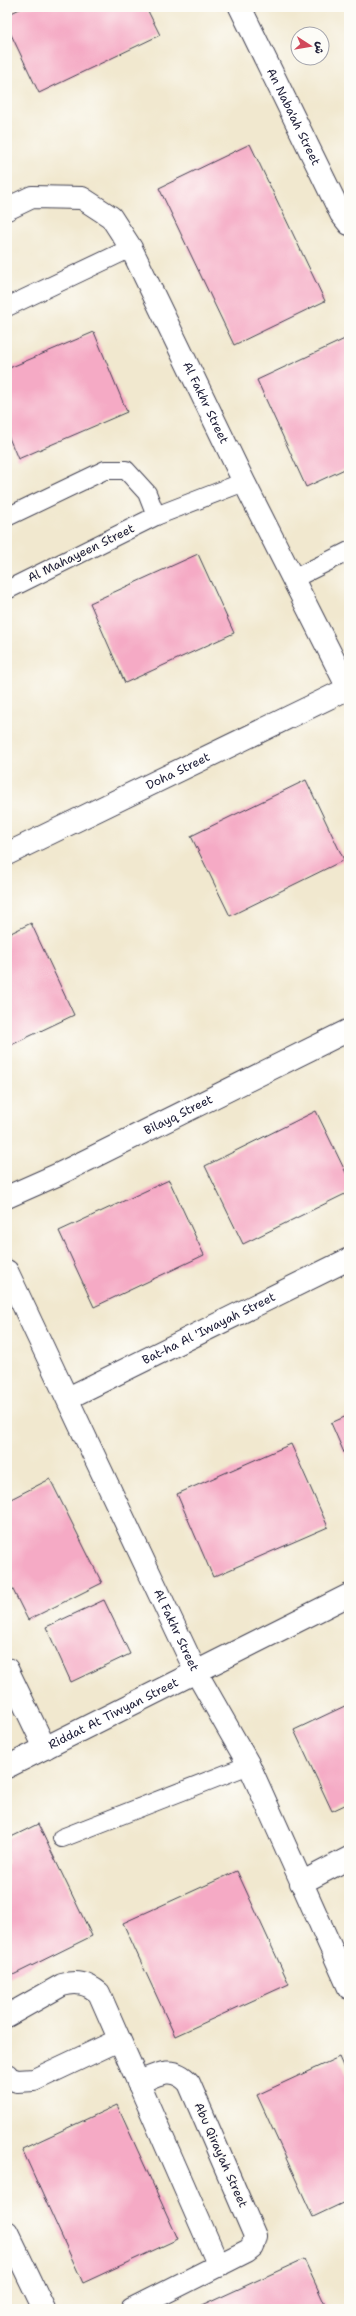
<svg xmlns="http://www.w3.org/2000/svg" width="356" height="2316" font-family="'Shantell Sans','Playpen Sans Arabic',sans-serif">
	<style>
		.building { fill: #f5aac5 }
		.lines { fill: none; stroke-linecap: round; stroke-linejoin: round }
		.lane-casing { stroke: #414051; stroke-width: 20 }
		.street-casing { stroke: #414051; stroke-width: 24 }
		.lane { stroke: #fff; stroke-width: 18 }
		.street { stroke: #fff; stroke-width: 22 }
		.labels { text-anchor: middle; stroke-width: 3; stroke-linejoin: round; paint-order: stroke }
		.street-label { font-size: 12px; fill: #22223b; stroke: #fdfcf7 }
	</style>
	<rect width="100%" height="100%" fill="#fdfcf7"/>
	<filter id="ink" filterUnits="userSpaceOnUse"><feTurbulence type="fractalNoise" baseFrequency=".025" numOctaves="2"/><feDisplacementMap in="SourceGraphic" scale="8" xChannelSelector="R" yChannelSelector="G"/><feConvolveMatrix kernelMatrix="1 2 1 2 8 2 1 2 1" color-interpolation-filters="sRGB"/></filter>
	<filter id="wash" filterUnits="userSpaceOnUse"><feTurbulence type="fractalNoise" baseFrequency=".012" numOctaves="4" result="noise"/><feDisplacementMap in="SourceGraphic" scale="16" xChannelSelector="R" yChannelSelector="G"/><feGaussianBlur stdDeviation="0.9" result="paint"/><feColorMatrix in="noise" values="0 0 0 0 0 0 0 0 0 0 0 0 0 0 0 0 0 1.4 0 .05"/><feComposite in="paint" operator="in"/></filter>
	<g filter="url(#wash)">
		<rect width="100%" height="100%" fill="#f1e8cf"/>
		<g id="blocks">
			<!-- building -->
			<g class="building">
				<polygon points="24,7 146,7 160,35 39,93 7,26 7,15"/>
				<polygon points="250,144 325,301 234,345 159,188"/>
				<polygon points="94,332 127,412 18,459 7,433 7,369"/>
				<polygon points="349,337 349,467 306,487 257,380"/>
				<polygon points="198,554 234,633 125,683 90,603"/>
				<polygon points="306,780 344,860 230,916 191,836"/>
				<polygon points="31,923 74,1015 7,1047 7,935"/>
				<polygon points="316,1111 349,1179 349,1192 243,1244 205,1166"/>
				<polygon points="169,1180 204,1255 94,1307 59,1231"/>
				<polygon points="349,1415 349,1464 331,1423"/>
				<polygon points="291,1444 328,1527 213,1577 177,1494"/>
				<polygon points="50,1479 102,1583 28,1620 7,1578 7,1501"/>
				<polygon points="104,1600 130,1654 71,1682 46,1627"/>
				<polygon points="349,1704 349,1803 332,1811 294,1730"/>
				<polygon points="38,1824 92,1936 7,1978 7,1839"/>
				<polygon points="237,1871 289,1984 175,2036 123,1923"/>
				<polygon points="339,2057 349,2080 349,2200 313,2217 257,2095"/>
				<polygon points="117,2105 178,2239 83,2283 22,2149"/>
				<polygon points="304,2259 327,2309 195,2309"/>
			</g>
		</g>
	</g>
	<g filter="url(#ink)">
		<use href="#blocks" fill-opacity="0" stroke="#414051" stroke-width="1"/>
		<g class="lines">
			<!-- lane casing -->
			<g class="lane-casing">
				<g id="lane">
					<polyline points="7,307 131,248"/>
					<polyline points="156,516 244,482"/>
					<polyline points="7,517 105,470 126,470 147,493 156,516 7,590"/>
					<polyline points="293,579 349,551"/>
					<polyline points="62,1838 249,1765"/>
				</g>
			</g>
			<!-- street casing -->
			<g class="street-casing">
				<g id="street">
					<path id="s1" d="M 240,7 L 341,214 L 349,224"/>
					<path id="s2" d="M 7,209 L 32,197 L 82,198 L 111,217 L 131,248 L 244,482 L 349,690"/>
					<path id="s3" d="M 7,854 L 349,688"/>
					<path id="s4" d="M 7,1197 L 59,1174 L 349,1030"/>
					<path id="s5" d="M 7,1271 L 196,1672 L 249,1765 L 349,1988"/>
					<path id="s6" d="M 68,1398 L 349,1259"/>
					<polyline points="7,1669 45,1748"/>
					<path id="s7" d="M 7,1767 L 349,1595"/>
					<polyline points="301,1883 349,1858"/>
					<path d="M 7,2016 L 62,1985 C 77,1981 87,1983 99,1993 L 219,2266"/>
					<polyline points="7,2075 9,2078 17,2081 34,2080 119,2040"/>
					<polyline points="7,2232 44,2309"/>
					<path d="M 132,2309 L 247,2251 L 252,2247 L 255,2236 L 189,2083 C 172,2064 156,2075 138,2083"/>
				</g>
			</g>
			<!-- lane -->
			<use href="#lane" class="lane"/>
			<!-- street -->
			<use href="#street" class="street"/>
		</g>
	</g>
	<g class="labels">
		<!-- street labels -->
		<g class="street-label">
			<text dy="4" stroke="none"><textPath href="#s1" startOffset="122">An Naba'ah Street</textPath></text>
			<text dy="4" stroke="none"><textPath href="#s2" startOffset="321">Al Fakhr Street</textPath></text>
			<text transform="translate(81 553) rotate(-26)" y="4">Al Mahayeen Street</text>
			<text dy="4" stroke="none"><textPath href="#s3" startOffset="190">Doha Street</textPath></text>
			<text dy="4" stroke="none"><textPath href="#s4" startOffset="190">Bilayq Street</textPath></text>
			<text dy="4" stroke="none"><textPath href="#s6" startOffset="157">Bat-ha Al 'Iwayah Street</textPath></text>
			<text dy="4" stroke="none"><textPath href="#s5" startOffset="397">Al Fakhr Street</textPath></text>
			<text dy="4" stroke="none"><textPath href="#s7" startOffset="119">Riddat At Tiwyan Street</textPath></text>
			<text transform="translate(221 2155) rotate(66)" y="4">Abu Qiray'ah Street</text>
		</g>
	</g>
	<!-- margin -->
	<rect width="356" height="2316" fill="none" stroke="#fdfcf7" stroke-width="24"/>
	<!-- north arrow -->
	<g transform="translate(310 46) rotate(102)"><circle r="19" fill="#fdfcf7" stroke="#a5a5ac"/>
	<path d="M0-3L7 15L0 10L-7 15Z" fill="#d1495b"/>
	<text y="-6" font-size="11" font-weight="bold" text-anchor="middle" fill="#22223b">ش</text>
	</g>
</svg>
